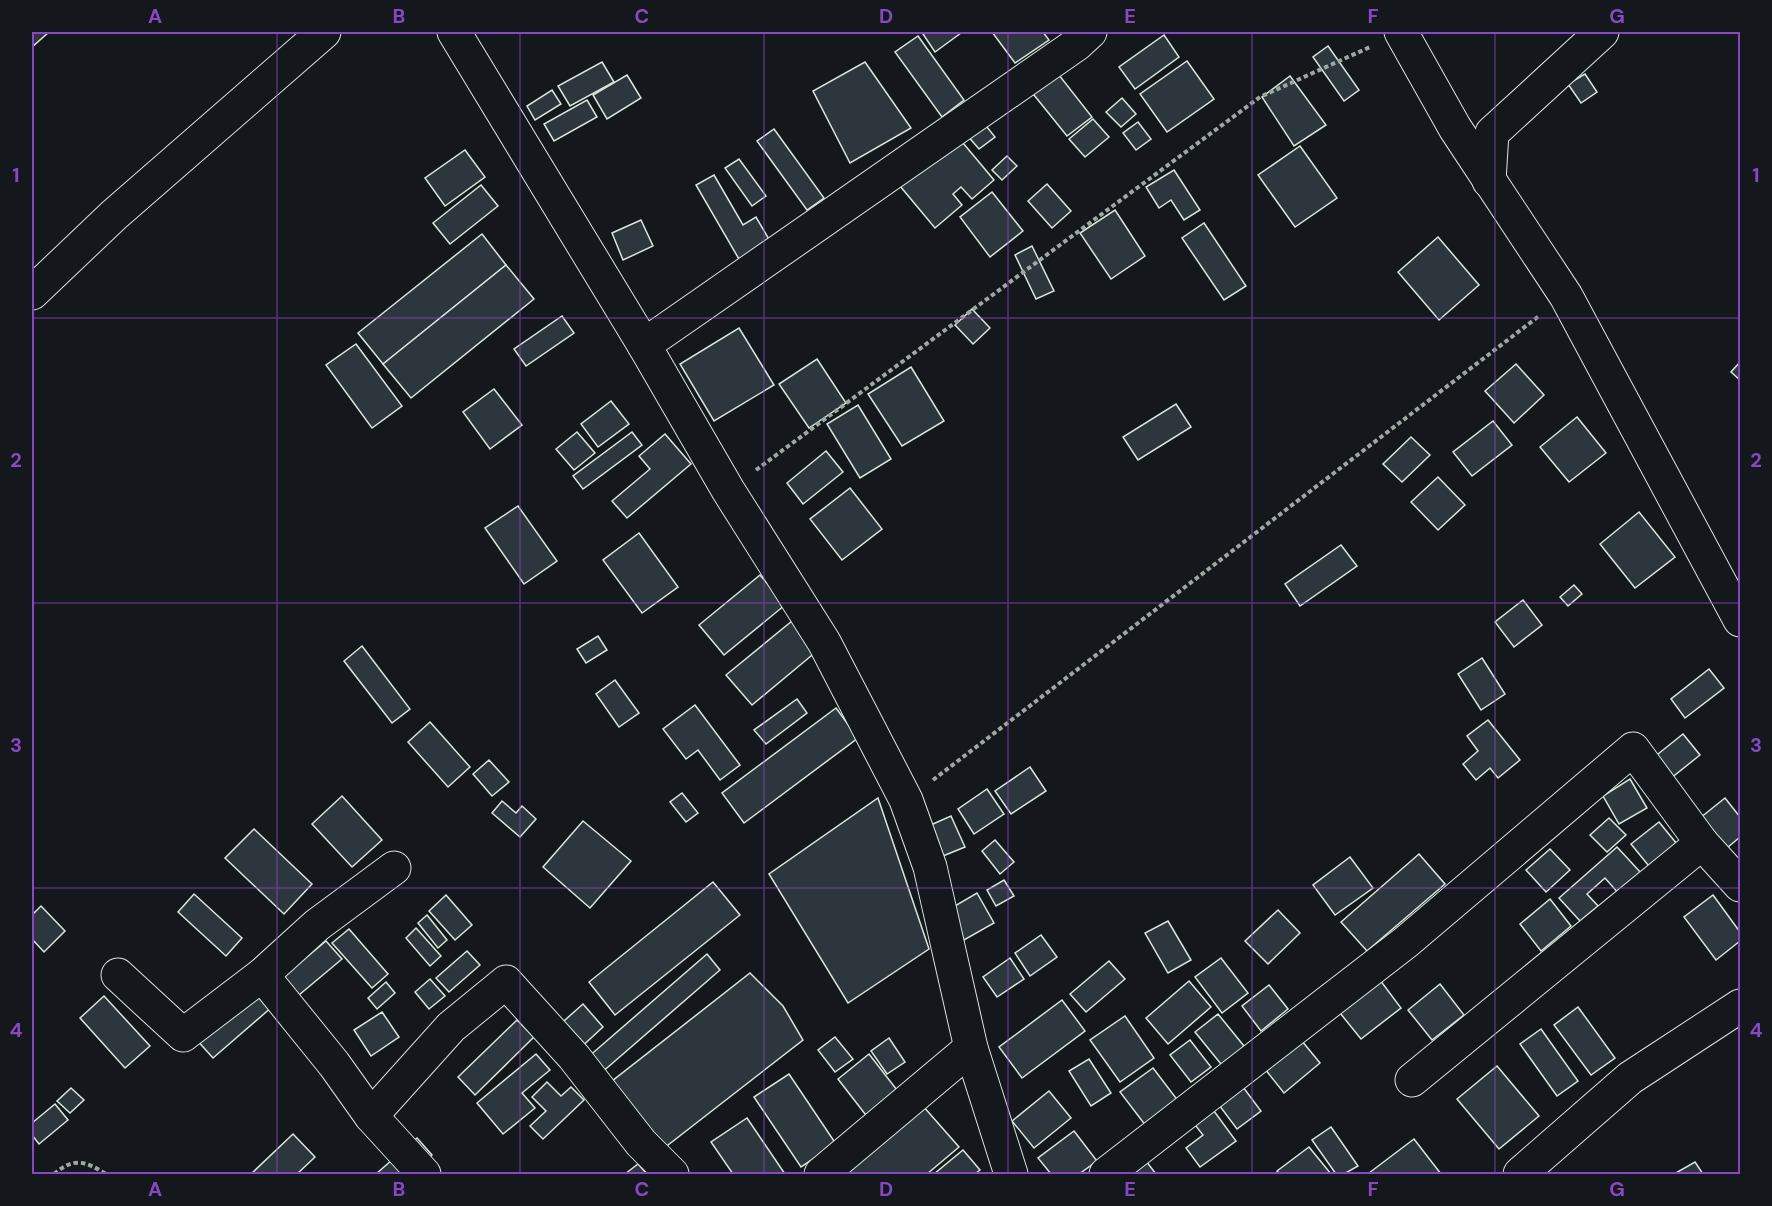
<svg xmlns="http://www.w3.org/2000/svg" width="1772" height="1206" font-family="'DM Sans',sans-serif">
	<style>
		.building { fill: #2c363c; stroke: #d8e6dc; stroke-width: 1.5 }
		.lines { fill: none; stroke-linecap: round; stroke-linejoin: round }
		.minor-casing { stroke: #d8e6dc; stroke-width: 35 }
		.major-casing { stroke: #d8e6dc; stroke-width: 35 }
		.path { stroke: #9da8a2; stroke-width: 4; stroke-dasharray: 4.5 3; stroke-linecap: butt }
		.minor { stroke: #14181c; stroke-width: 33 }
		.major { stroke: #14181c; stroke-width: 33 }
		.grid { fill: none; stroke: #8948c3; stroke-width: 1.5; stroke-opacity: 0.55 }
		.neatline { fill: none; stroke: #8948c3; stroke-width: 2 }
		.grid-label { font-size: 20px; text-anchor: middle; font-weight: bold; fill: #8948c3 }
	</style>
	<rect width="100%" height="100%" fill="#14181c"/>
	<!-- building -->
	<g class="building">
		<polygon points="32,32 49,32 32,47"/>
		<polygon points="927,32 960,32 961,33 935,52 923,34"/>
		<polygon points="992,32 1043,32 1049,40 1015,63"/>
		<polygon points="1164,35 1179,57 1135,89 1119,67"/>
		<polygon points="918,36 964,100 942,117 895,52"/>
		<polygon points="1328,46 1359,90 1344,101 1313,57"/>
		<polygon points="1187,61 1214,99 1167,132 1140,94"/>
		<polygon points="602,62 614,82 570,106 558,86"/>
		<polygon points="865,62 911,128 850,163 813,91"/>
		<polygon points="1055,70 1092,117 1067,136 1030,90"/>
		<polygon points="1585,74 1597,92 1581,103 1568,84"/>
		<polygon points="627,75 641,98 607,119 593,95"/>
		<polygon points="1290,76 1326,125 1294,146 1262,97"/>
		<polygon points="552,90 561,104 535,120 527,106"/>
		<polygon points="1122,98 1136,114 1121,127 1106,112"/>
		<polygon points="587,100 597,117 554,141 544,124"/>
		<polygon points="1093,119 1109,137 1085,157 1069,139"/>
		<polygon points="983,122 995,137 979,149 967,135"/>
		<polygon points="1138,122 1151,139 1136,150 1123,133"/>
		<polygon points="774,129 824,198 807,210 757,141"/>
		<polygon points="958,137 994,180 972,199 961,187 953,194 962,205 935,228 900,186"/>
		<polygon points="1300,146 1337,198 1295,227 1258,175"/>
		<polygon points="465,150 485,177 445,206 425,178"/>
		<polygon points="1007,156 1017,166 1002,180 992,170"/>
		<polygon points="739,159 766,196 752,206 725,168"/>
		<polygon points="1174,170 1200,210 1184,220 1171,200 1159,208 1146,187"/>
		<polygon points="714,175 743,225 756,217 774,248 743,266 696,185"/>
		<polygon points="1047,184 1071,211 1052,228 1028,201"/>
		<polygon points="481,185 498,206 450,244 433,223"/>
		<polygon points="992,192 1023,231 990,257 960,217"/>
		<polygon points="1115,210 1145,256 1111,279 1080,233"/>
		<polygon points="641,220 653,246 623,260 612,233"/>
		<polygon points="1204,223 1246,286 1224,300 1182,238"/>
		<polygon points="482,234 506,265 383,364 358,333"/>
		<polygon points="1438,237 1479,285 1439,320 1398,272"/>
		<polygon points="1032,246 1054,291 1036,299 1015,255"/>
		<polygon points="506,265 534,299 411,398 383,364"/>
		<polygon points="972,309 990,328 973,344 955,325"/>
		<polygon points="562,316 574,333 526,366 514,349"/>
		<polygon points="739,328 774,385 714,421 680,364"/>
		<polygon points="356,344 402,406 372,428 326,365"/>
		<polygon points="817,359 846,403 809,428 779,384"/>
		<polygon points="1740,362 1740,380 1731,372"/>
		<polygon points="1516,364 1544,395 1514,423 1485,391"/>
		<polygon points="911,367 944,421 902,446 868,394"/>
		<polygon points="494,389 522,425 490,449 463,412"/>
		<polygon points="611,401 629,424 598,447 581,424"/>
		<polygon points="1176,404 1191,427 1138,460 1123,437"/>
		<polygon points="858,405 891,459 860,478 827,424"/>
		<polygon points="1577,417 1606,453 1569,482 1540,447"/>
		<polygon points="1493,421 1512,445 1472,476 1453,452"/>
		<polygon points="577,432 595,453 574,470 556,449"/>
		<polygon points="632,432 642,445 583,489 573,476"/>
		<polygon points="665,434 691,464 627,518 612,501 650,469 639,456"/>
		<polygon points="1411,437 1430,455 1402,482 1383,464"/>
		<polygon points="826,451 843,472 803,504 787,483"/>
		<polygon points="1438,477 1465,505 1438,530 1411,502"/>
		<polygon points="850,488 882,529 842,560 810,519"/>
		<polygon points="518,506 557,561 524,584 485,528"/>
		<polygon points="1639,512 1675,557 1635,588 1600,544"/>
		<polygon points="639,533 678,587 642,613 603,560"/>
		<polygon points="1341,545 1357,566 1300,606 1285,584"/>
		<polygon points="760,575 785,605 724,655 699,625"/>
		<polygon points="1574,585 1582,594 1568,606 1560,597"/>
		<polygon points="1523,600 1542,625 1514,647 1495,622"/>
		<polygon points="792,621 817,651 752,705 726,675"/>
		<polygon points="598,636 607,650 586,663 577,649"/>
		<polygon points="362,646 410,709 392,723 344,661"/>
		<polygon points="1482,658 1505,694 1481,710 1458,674"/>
		<polygon points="1709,669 1724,688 1685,718 1671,699"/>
		<polygon points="615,680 639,713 619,727 596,694"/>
		<polygon points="797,699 807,713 766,744 754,730"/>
		<polygon points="695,705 740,765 720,780 698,750 686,759 663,729"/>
		<polygon points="836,708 858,738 744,823 722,793"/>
		<polygon points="1488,720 1520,760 1498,778 1490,768 1476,780 1463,764 1478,751 1467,736"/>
		<polygon points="430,722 470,767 448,787 408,742"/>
		<polygon points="1683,734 1700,755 1665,783 1648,762"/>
		<polygon points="489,760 509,782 492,796 473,774"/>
		<polygon points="1030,767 1046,791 1011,814 995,791"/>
		<polygon points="1630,779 1647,808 1619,824 1603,796"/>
		<polygon points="987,789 1004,814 974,834 958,809"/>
		<polygon points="682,793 698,813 686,822 670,802"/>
		<polygon points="342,796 382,840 352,867 312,824"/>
		<polygon points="878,798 929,949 848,1003 769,874"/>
		<polygon points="1725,798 1740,817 1740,837 1721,853 1695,822"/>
		<polygon points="502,801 516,813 522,806 536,819 520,837 492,813"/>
		<polygon points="951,816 965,847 938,858 924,828"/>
		<polygon points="1609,818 1626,835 1607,852 1590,835"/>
		<polygon points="583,821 631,861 590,908 543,867"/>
		<polygon points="1659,822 1681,849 1653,871 1631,844"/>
		<polygon points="254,829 312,884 284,914 225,858"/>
		<polygon points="995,840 1014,862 1000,874 982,851"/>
		<polygon points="1617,847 1642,874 1620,895 1605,878 1587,894 1598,906 1580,921 1559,898"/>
		<polygon points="1550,849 1570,870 1546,892 1526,870"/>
		<polygon points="1419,854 1445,884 1367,951 1341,922"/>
		<polygon points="1350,857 1373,888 1335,915 1313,885"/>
		<polygon points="1004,880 1014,896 996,906 987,890"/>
		<polygon points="713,882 740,915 615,1015 589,982"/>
		<polygon points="977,893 994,923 964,940 948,910"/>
		<polygon points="194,894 242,938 226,956 178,912"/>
		<polygon points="446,895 472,925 455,940 429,911"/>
		<polygon points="1713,895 1740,932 1740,941 1716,960 1684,917"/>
		<polygon points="1550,899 1571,926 1541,951 1520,924"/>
		<polygon points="41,906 65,931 44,952 32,939 32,915"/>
		<polygon points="1278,910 1300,933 1268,964 1245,941"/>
		<polygon points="427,915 447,940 438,948 418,923"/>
		<polygon points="1168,921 1191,960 1168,973 1145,933"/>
		<polygon points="416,928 441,956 430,966 406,938"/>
		<polygon points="349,929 388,974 372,988 332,943"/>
		<polygon points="1041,935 1057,957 1030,976 1015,953"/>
		<polygon points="326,941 342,959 293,1000 277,982"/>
		<polygon points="467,951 480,965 449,992 436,978"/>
		<polygon points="707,954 720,970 600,1074 587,1058"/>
		<polygon points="1010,958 1024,979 997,997 983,977"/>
		<polygon points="1221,958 1248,993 1222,1013 1195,977"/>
		<polygon points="1109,961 1125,979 1086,1012 1070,994"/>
		<polygon points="750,973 783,1006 803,1040 659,1152 607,1085"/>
		<polygon points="1377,976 1401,1008 1361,1039 1336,1008"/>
		<polygon points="430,979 445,996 429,1009 415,992"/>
		<polygon points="1189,981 1211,1007 1168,1044 1146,1018"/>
		<polygon points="386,982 395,993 377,1009 368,998"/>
		<polygon points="1440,984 1464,1015 1432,1040 1408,1010"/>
		<polygon points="1269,985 1288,1009 1261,1031 1242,1006"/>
		<polygon points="255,986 272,1007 213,1058 195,1038"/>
		<polygon points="104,996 150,1046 125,1068 80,1018"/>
		<polygon points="1062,1000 1085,1031 1022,1078 999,1047"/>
		<polygon points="583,1004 603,1027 577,1051 556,1028"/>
		<polygon points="1578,1007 1615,1058 1591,1075 1554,1025"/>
		<polygon points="382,1012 399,1037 371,1056 354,1030"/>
		<polygon points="1218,1014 1248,1051 1225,1069 1195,1032"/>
		<polygon points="1125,1016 1154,1058 1120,1082 1090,1040"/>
		<polygon points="517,1020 534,1037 475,1095 458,1077"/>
		<polygon points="1541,1029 1578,1081 1557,1096 1520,1044"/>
		<polygon points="1297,1035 1320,1063 1284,1093 1261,1064"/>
		<polygon points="835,1037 853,1059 835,1072 818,1050"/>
		<polygon points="889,1038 905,1062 887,1074 871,1051"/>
		<polygon points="1190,1040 1211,1067 1191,1082 1170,1055"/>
		<polygon points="536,1054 550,1070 522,1093 535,1108 503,1134 477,1103"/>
		<polygon points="869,1054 904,1099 872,1123 838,1079"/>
		<polygon points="1089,1059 1111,1093 1091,1106 1069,1071"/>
		<polygon points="1497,1066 1539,1116 1499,1149 1457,1099"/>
		<polygon points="1153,1068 1179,1102 1146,1126 1120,1092"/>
		<polygon points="789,1074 836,1144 801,1167 754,1097"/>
		<polygon points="547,1082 561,1096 571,1087 584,1100 543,1139 530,1126 546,1111 532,1097"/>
		<polygon points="1240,1083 1261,1111 1237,1129 1216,1101"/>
		<polygon points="71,1088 84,1100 70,1113 57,1101"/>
		<polygon points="1049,1091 1071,1118 1034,1148 1012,1121"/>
		<polygon points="55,1104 68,1120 39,1144 32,1135 32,1123"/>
		<polygon points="923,1106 959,1147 927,1174 845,1174"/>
		<polygon points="1211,1107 1236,1141 1200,1167 1186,1148 1203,1135 1192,1121"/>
		<polygon points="747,1118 785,1174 733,1174 711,1142"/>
		<polygon points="1331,1127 1358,1166 1344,1174 1336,1174 1312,1140"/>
		<polygon points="1074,1131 1097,1161 1079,1174 1051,1174 1038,1158"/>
		<polygon points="293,1134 315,1157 297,1174 251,1174"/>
		<polygon points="417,1138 432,1155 410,1174 376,1174"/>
		<polygon points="1414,1139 1441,1174 1370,1174 1369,1173"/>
		<polygon points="1309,1147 1331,1174 1280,1174 1277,1171"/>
		<polygon points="963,1150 980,1170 975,1174 934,1174"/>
		<polygon points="1146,1161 1156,1174 1129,1174"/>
		<polygon points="1695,1162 1703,1174 1674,1174"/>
		<polygon points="638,1164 647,1174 625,1174"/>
	</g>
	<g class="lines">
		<!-- minor casing -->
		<g class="minor-casing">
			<g id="minor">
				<polyline points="1401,32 1455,128 1566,296 1740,620"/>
				<polyline points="1489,181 1492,133 1602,32"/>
				<polyline points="32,293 114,215 324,32"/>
				<polyline points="644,345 1077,44 1090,32"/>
				<polyline points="394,868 317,925 262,975 334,1064 371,1116 424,1174"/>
				<polyline points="118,975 183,1035 262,975"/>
				<polyline points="1412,1080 1702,843"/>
				<polyline points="371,1116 451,1027 506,982 574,1057 641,1143 672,1174"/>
				<polyline points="821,1174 971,1048"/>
				<polyline points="1106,1174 1406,942 1633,749 1702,843 1740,885"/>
				<polyline points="1520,1174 1630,1078 1740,1006"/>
			</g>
		</g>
		<!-- major casing -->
		<g class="major-casing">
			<polyline id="major" points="454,32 644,345 728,490 824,642 906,800 930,867 971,1048 1011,1174"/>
		</g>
		<!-- path -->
		<g class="path">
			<polyline points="756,470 1260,97 1370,47"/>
			<polyline points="933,780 1539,316"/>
			<path d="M 54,1174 C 74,1157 85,1161 106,1174"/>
		</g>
		<!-- minor -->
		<use href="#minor" class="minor"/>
		<!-- major -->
		<use href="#major" class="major"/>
	</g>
	<!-- grid -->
	<path class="grid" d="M 277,32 L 277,1174M 520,32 L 520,1174M 764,32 L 764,1174M 1008,32 L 1008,1174M 1252,32 L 1252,1174M 1495,32 L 1495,1174M 32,318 L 1740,318M 32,603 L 1740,603M 32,888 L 1740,888"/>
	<!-- border -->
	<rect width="1772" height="1206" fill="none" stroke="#14181c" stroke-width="66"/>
	<rect x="33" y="33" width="1706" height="1140" class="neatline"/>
	<g class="grid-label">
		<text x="155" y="23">A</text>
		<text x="399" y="23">B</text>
		<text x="642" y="23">C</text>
		<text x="886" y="23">D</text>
		<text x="1130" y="23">E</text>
		<text x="1373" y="23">F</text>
		<text x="1617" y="23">G</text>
		<text x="16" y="182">1</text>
		<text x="1756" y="182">1</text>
		<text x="16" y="467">2</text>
		<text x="1756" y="467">2</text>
		<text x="16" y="752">3</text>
		<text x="1756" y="752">3</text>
		<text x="16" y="1037">4</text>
		<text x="1756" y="1037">4</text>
		<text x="155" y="1196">A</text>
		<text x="399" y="1196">B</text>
		<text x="642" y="1196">C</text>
		<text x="886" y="1196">D</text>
		<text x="1130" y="1196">E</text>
		<text x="1373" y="1196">F</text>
		<text x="1617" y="1196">G</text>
	</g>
</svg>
